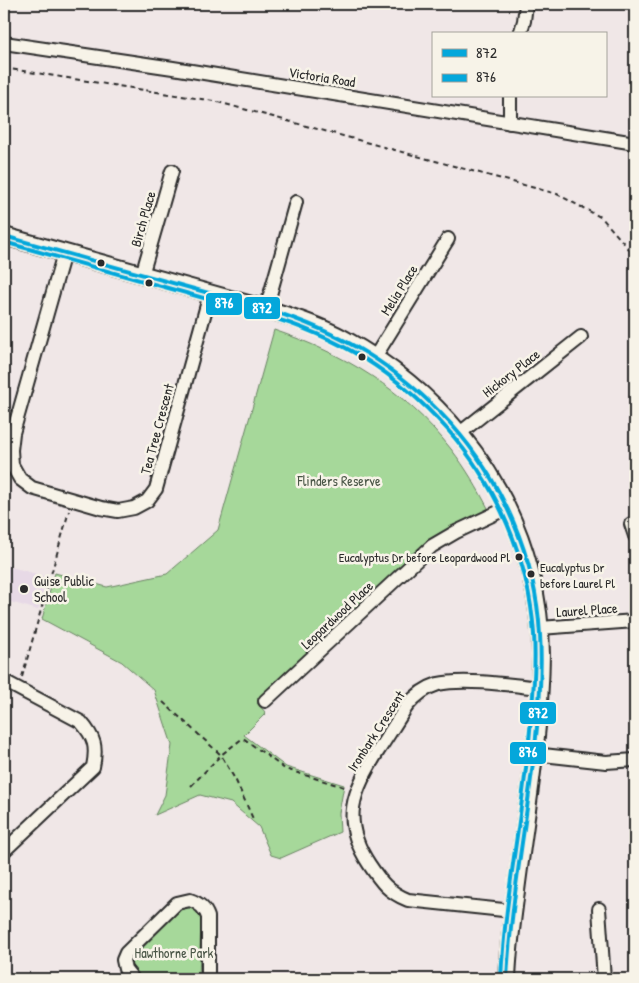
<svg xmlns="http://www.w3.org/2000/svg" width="639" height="983" font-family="'Patrick Hand',sans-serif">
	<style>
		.built { fill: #e7d9e6 }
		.green { fill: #a6d89a; stroke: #688262 }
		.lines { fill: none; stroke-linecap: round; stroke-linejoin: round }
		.minor-casing { stroke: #2b2b2b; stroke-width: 16 }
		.tertiary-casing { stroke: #2b2b2b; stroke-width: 20 }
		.path { stroke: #2b2b2b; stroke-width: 2; stroke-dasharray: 5 4; stroke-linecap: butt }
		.minor { stroke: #f7f3e8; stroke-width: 12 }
		.tertiary { stroke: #f7f3e8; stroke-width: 16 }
		.bus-1-casing { stroke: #f7f3e8; stroke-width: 8 }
		.bus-2-casing { stroke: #f7f3e8; stroke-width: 8 }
		.bus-1 { stroke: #04a7db; stroke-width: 4 }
		.bus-2 { stroke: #04a7db; stroke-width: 4 }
		.bus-dot { fill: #2b2b2b; stroke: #f7f3e8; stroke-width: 2 }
		.labels { text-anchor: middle; stroke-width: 5; stroke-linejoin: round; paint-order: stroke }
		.bus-label { font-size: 13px; fill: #2b2b2b; stroke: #f7f3e8; text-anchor: end }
		.street-label { font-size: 14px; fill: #2b2b2b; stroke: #f7f3e8 }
		.park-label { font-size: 14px; fill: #4a5647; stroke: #f7f3e8 }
		.poi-label { font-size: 14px; fill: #2b2b2b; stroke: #f7f3e8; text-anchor: start }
		.line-badge { stroke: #f7f3e8; stroke-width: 2 }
		.badge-label { font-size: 14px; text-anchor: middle; font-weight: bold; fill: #fff }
	</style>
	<rect width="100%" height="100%" fill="#f0e7e7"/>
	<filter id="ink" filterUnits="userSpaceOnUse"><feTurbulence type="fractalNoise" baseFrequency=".02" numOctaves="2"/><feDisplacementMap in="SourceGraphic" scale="10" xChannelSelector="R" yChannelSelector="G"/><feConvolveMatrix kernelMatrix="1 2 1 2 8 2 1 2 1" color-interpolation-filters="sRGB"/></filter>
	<g filter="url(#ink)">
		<!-- built -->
		<polygon class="built" points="4,565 47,577 38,610 4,600"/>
		<!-- green -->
		<g class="green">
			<path d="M 274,330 C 345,354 404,389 451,449 C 466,468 478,489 489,510 L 458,524 L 430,540 L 405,562 L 257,703 L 266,713 L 244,735 L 286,767 L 344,785 L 339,813 L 340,832 L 281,858 L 271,855 L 259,827 L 231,803 L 200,795 L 155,815 L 165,795 L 172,745 L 154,690 L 122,662 L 42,619 L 55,573 L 107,587 L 167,574 L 218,530 Z"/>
			<path d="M 184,907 C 193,907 198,911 201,919 L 199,979 L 154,979 L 137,975 L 131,967 L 131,960 L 178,911 Z"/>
		</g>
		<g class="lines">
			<!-- minor casing -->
			<g class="minor-casing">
				<g id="minor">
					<polyline points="520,34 524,21 526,4"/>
					<polyline points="4,43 173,68 635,143"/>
					<polyline points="510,96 510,123"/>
					<polyline points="64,253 13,433 11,450 12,465 20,479 32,488 101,508 118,511 134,508 147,501 156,489 210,294"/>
					<polyline points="142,275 172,171"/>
					<polyline points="266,309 296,202"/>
					<polyline points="375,357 448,239"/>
					<polyline points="460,433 581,337"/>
					<polyline points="631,524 635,536"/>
					<polyline points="540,628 635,621"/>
					<path d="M 4,681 L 81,722 C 95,738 97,747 93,767 L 4,851"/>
					<polyline points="265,701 432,546 456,532 507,508"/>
					<polyline points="534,754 606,762 635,760"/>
					<polyline points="599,909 604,979"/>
					<path d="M 513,911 L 408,900 C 388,892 381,882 369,864 C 340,820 353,792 378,751 C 388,736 397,721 407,706 C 415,696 425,688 438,684 C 463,678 513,685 539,688"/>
					<path d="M 133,979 L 125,969 L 123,960 L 126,953 L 177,903 L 190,900 C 199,903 205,908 208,917 L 208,979"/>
				</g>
			</g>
			<!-- tertiary casing -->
			<g class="tertiary-casing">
				<path id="tertiary" d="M 4,236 L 266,309 C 293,317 320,326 344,339 C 435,389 504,470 530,571 C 537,599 541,626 541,655 C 540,731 527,807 517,883 C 513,915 508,947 507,979"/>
			</g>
			<!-- path -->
			<g class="path">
				<polyline points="4,68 214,101 557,194 602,218 635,256"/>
				<polyline points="22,677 69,511"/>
				<polyline points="163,702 221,755 236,781 254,821"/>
				<polyline points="191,786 221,755 243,738 285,769 347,788"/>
			</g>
			<!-- minor -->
			<use href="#minor" class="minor"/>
			<!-- tertiary -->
			<use href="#tertiary" class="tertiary"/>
			<!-- bus-1 casing -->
			<g class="bus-1-casing">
				<path id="bus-1" d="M 4,236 L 266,309 C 341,332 398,366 451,424 C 503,482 536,558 540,635 C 542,666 540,697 537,727 C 529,811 511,895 507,979"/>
			</g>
			<!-- bus-2 casing -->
			<g class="bus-2-casing">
				<path id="bus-2" d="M 4,242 L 264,315 C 339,337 395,371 447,429 C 497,485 529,559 534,634 C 536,666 533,698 530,730 C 523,813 505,895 501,979"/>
			</g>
			<!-- bus-1 -->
			<use href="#bus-1" class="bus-1"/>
			<!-- bus-2 -->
			<use href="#bus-2" class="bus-2"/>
		</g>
	</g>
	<!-- markers -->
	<g class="bus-dot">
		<circle cx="101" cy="263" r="4.5"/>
		<circle cx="149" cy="283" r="4.5"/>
		<circle cx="362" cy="357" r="4.5"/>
		<circle cx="519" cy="557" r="4.5"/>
		<circle cx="531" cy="574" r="4.5"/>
		<circle cx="24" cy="589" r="5"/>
	</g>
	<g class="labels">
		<!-- bus labels -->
		<g class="bus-label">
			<text x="510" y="562">Eucalyptus Dr before Leopardwood Pl</text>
			<text x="540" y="572" text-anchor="start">Eucalyptus Dr<tspan x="540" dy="16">before Laurel Pl</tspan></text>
		</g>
		<!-- street labels -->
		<g class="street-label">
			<text transform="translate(322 77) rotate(9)" y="5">Victoria Road</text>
			<text transform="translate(143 219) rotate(-74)" y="5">Birch Place</text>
			<text transform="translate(399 290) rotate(-58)" y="5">Melia Place</text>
			<text transform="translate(511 373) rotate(-38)" y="5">Hickory Place</text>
			<text transform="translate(157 429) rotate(-75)" y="5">Tea Tree Crescent</text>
			<text transform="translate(587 610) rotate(-4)" y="5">Laurel Place</text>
			<text transform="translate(337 615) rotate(-43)" y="5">Leopardwood Place</text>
			<text transform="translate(376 731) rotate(-57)" y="5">Ironbark Crescent</text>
		</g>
		<!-- park labels -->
		<g class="park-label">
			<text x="339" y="486">Flinders Reserve</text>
			<text x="174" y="958">Hawthorne Park</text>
		</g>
		<!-- poi labels -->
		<g class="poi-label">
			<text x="34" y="586">Guise Public<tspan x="34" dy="16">School</tspan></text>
		</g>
	</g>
	<g class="line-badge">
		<rect x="205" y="292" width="38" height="24" rx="5" fill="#04a7db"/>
		<rect x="243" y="296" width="38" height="24" rx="5" fill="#04a7db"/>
		<rect x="519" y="701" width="38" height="24" rx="5" fill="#04a7db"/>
		<rect x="509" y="741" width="38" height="24" rx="5" fill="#04a7db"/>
	</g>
	<g class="badge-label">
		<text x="224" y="308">876</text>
		<text x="262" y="313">872</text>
		<text x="538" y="718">872</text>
		<text x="528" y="757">876</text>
	</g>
	<!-- margin -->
	<rect width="639" height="983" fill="none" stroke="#f7f3e8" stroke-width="20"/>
	<rect x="10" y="10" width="619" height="963" fill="none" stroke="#2b2b2b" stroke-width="2" filter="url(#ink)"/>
	<!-- legend -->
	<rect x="432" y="32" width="175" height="65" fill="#f7f3e8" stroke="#a5a39c"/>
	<rect x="442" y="49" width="25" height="8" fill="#04a7db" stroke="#a5a39c"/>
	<text x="476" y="58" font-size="15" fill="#2b2b2b">872</text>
	<rect x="442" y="74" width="25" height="8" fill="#04a7db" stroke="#a5a39c"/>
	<text x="476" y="82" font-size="15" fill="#2b2b2b">876</text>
</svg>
